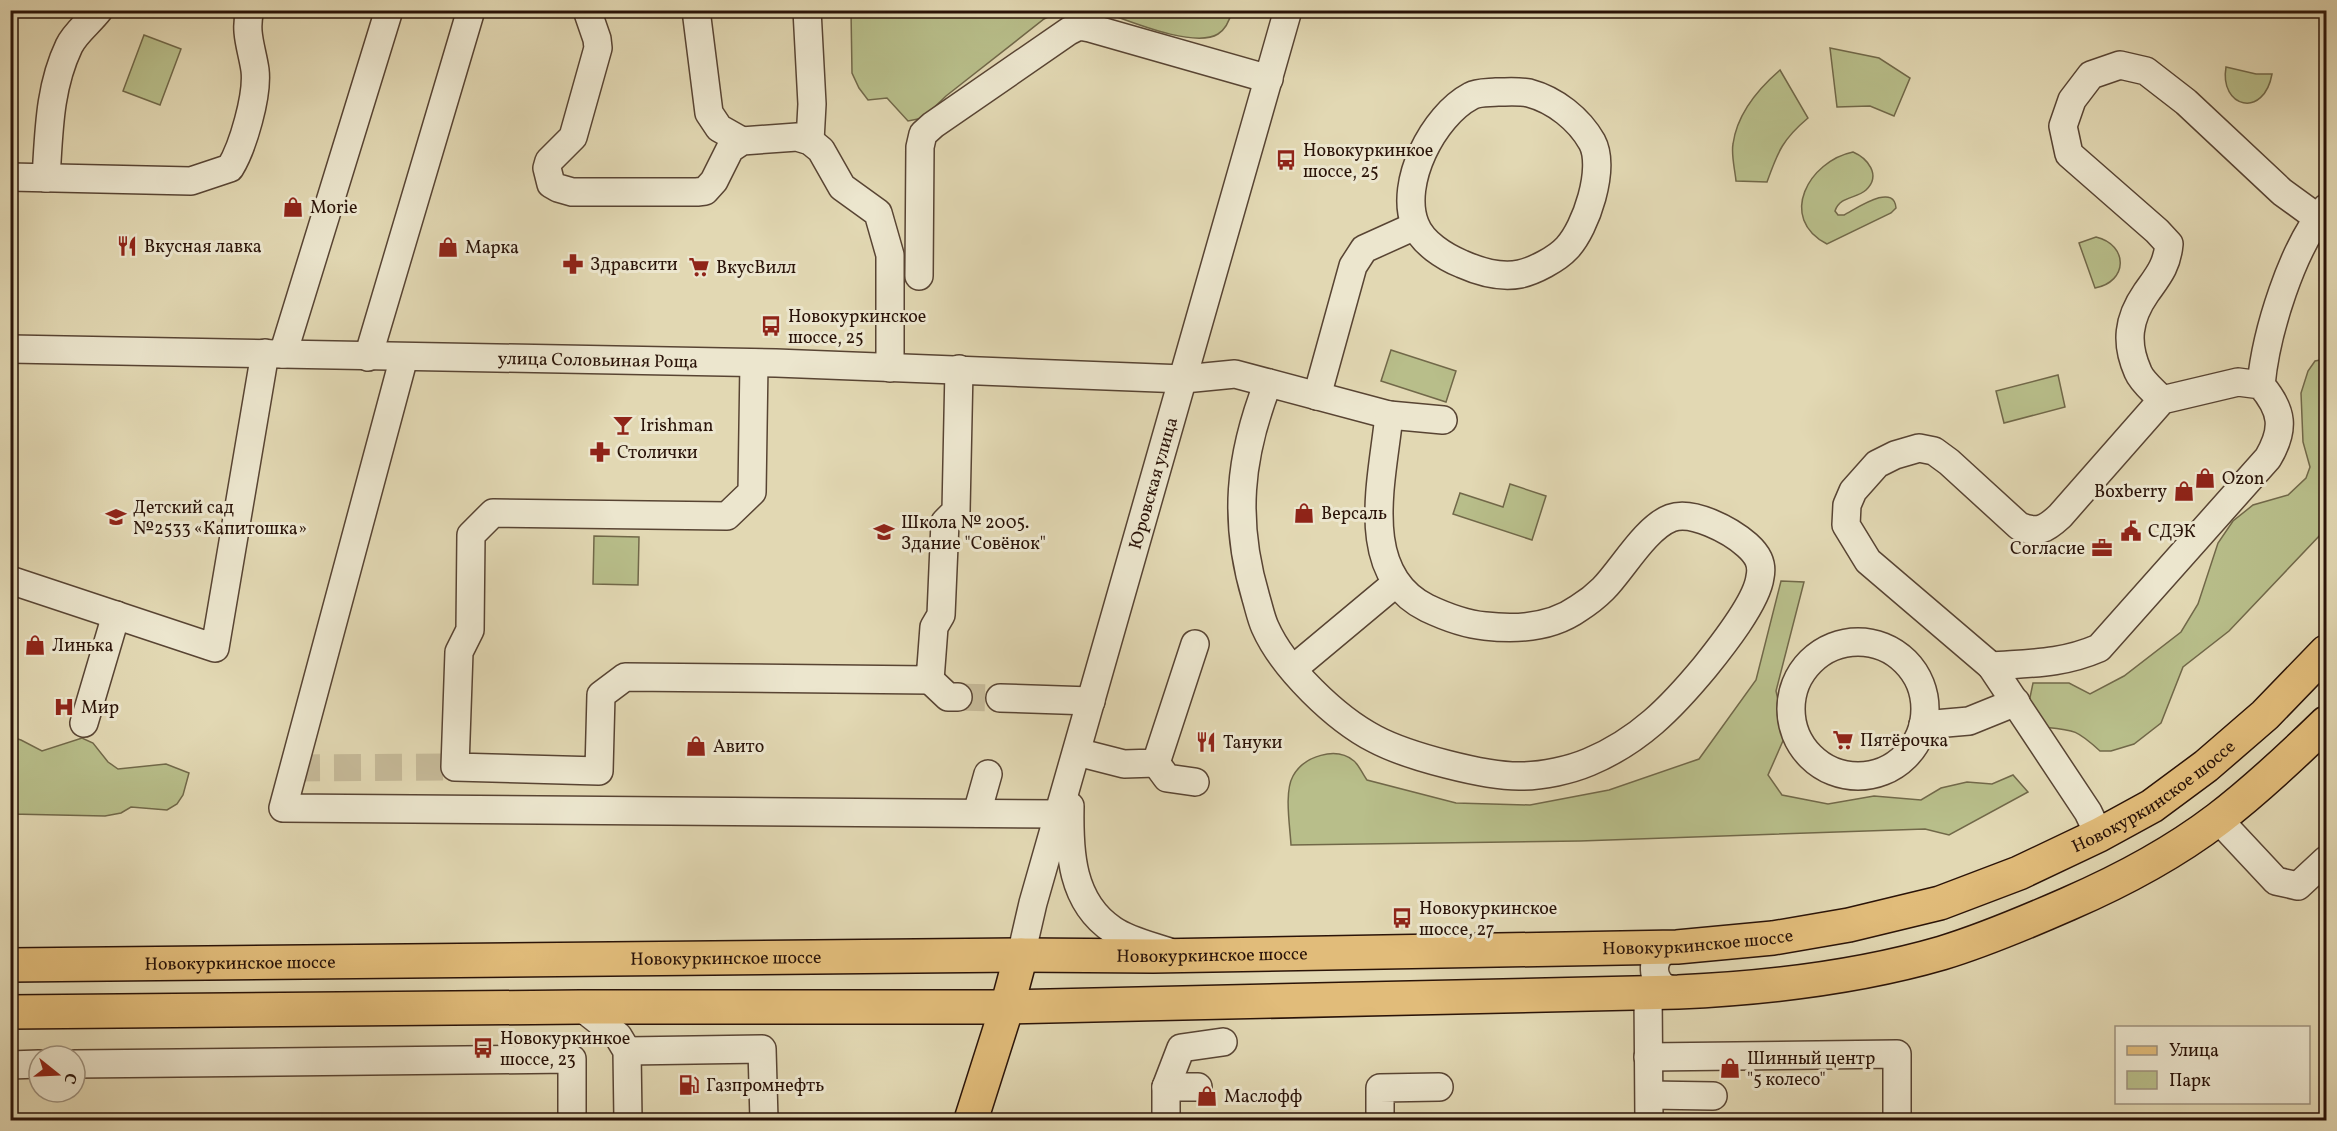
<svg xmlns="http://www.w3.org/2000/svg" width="2337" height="1131" font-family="Vollkorn,serif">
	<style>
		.green { fill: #b8be8a; stroke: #716849; stroke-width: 1.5 }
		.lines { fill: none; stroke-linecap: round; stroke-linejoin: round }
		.minor-tunnel { stroke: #c6ba99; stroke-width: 27; stroke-dasharray: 27 14; stroke-linecap: butt }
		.minor-casing { stroke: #584433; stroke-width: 30 }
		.major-casing { stroke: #2a1308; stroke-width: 36 }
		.minor { stroke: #ece6ce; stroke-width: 27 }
		.major { stroke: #e1bc7a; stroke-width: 33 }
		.labels { text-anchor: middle; stroke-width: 6; stroke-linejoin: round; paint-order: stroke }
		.poi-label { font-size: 18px; fill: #2a1308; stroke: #ece6ce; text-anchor: start }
		.street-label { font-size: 18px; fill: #2a1308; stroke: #ece6ce }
	</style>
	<rect width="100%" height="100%" fill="#e2d8b3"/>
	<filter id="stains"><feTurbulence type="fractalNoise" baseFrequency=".00333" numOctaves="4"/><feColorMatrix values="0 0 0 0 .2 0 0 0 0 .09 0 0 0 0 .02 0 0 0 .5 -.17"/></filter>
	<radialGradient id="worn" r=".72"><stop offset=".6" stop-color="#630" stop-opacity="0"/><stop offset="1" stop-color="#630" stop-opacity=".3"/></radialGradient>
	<!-- green -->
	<g class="green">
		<polygon points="851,11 1060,11 1044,19 946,96 923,118 908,121 887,98 868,100 859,88 852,73"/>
		<path d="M 1101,11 L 1232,11 C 1230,19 1226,29 1218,34 C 1194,49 1127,20 1101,11 Z"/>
		<polygon points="144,35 181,49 160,105 123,91"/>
		<polygon points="1830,48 1879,58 1910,78 1894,116 1870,106 1837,107"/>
		<path d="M 2226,67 L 2256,74 L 2272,74 C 2264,119 2219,108 2226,67 Z"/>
		<path d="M 1780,70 L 1808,118 C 1783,139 1778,151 1767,182 L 1736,181 C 1735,170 1731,155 1733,144 C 1737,114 1758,89 1780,70 Z"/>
		<path d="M 1853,152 C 1867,158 1882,175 1866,190 C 1856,199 1840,196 1835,211 L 1838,215 L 1844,215 C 1856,209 1894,182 1896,208 L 1891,213 L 1827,244 C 1777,218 1809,161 1853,152 Z"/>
		<path d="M 2096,237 C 2129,245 2128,282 2095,288 L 2079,243 Z"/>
		<polygon points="1391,350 1456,371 1446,402 1381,381"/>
		<path d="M 2326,359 L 2326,526 L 2322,533 L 2229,631 L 2183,667 L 2161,723 L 2134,744 L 2111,751 L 2100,751 C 2076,729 2074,730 2042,727 L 2028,707 L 2033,683 L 2069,683 L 2090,694 L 2124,676 L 2181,632 L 2198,604 L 2218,543 L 2233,521 L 2253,505 L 2288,495 L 2306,478 L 2310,467 L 2303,442 L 2301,393 L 2308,371 L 2315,361 Z"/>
		<polygon points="2058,375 2065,407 2004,423 1996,391"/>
		<polygon points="1510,484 1546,496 1532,540 1453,514 1460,493 1503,507"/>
		<polygon points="594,536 639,537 638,585 593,584"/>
		<path d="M 1781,581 L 1804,582 L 1776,691 L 1786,734 L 1768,775 L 1782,795 L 1828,804 L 1874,796 L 1921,800 L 1941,788 L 1967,782 L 1992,784 L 2013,775 L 2028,792 L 1949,835 L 1925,829 L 1580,841 L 1291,845 C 1290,826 1284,792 1293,776 C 1304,756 1336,746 1354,761 C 1359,765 1363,775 1367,780 L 1456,803 L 1530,805 L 1609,790 L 1699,759 L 1756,680 Z"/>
		<polygon points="11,737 21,740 42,751 82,738 93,743 108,762 118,769 166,764 189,773 183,795 177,804 167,810 131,807 121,813 105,816 11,814"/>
	</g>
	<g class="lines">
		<!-- minor-tunnel -->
		<g class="minor-tunnel">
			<polyline points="958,697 1000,698"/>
			<polyline points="293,768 455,767"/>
		</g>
		<!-- minor casing -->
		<g class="minor-casing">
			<g id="minor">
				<polyline points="587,10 597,39 598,48 573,137 549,161 547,168 551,184 558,188 572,192 697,192 705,191 714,181 730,149 742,141 797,137 810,141 821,150 842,187 878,213 890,255 890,368"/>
				<polyline points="696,10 709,113 719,128 742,141"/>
				<polyline points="807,10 812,104 810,141"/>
				<path d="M 1497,92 C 1507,92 1520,91 1529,93 C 1555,100 1579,119 1592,142 C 1606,168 1586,228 1567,248 C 1557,259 1534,271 1520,274 C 1500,278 1480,272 1462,264 C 1445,257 1422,243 1415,224 C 1399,183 1433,116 1471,96 C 1478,92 1489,93 1497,92 Z"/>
				<path d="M 10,177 L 191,181 L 230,168 C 243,147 258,95 255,70 C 252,49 244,32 250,10"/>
				<path d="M 46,178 C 49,132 49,88 69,46 C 75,33 90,22 99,10"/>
				<polyline points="919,276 920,147 923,134 933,125 1069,31 1079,26 1090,28 1269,79"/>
				<path id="s1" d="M 10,349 L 776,363 L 1184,379 L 1235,374 L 1389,415 L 1443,420"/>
				<polyline points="283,354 389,10"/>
				<polyline points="368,357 471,10"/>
				<polyline points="404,357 283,808 1059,814"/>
				<polyline points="754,363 752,492 727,516 493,513 471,535 470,630 459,652 455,767 599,771 601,695 625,677 930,680 934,627 941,615 945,522 956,511 959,369"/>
				<path d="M 1268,383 C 1239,457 1233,521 1256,598 C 1259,608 1261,618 1265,627 C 1283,668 1336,719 1375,739 C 1407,756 1486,777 1522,776 C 1543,776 1570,770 1589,762 C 1639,741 1671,708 1705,667 C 1721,647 1757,602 1760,577 C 1763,563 1757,554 1747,545 C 1730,530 1692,510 1671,518 C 1645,528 1622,570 1603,589 C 1596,596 1587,603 1579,608 C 1551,628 1518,630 1485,626 C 1464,624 1446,617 1427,608 C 1356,573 1383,478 1389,415"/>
				<path d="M 2261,385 L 2238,382 L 2162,400 L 2060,516 C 2046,529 2038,534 2019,526 L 1949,462 L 1934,451 L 1919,448 L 1895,455 L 1877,464 L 1853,491 L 1847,505 L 1846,525 L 1868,561 L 1991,666 C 2031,663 2062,664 2099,648 L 2268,458 C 2285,429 2283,411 2261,385 C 2266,332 2292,248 2326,208"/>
				<polyline points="1317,396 1353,266 1364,249 1415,226"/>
				<path d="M 2162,400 C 2155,392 2142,382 2138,372 C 2125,343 2128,319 2146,293 C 2158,276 2167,266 2169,244 L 2157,231 L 2069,154 L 2063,126 L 2072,100 L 2091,75 L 2120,65 L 2146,71 L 2186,102 L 2282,192 L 2326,224"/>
				<polyline points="10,580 215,648 265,353"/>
				<circle cx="1858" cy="709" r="67"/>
				<polyline points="1991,666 2088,812 2099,835"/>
				<polyline points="1293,669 1396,583"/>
				<polyline points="930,680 948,697 958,697"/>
				<polyline points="1000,698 1091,701"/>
				<polyline points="84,723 116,615"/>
				<polyline points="1923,725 1969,721 2016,702"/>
				<polyline points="1077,752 1124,764 1156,763 1195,644"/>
				<polyline points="1156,763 1167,778 1195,782"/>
				<path d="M 1070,806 C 1069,852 1071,902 1113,930 C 1129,941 1152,946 1169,952"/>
				<polyline points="977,813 988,774"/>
				<polyline points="2218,819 2276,881 2298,886 2326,860"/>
				<path d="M 1677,947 C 1673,948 1667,950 1663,952 C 1651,961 1652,978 1664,987 C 1668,989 1674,990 1678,992"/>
				<path id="s2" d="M 1021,955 L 1033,903 L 1288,10"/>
				<polyline points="1648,992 1649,1120"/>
				<polyline points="581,1007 618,1036 627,1051 628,1120"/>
				<polyline points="627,1051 762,1049 764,1120"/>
				<polyline points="1648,1057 1897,1054 1897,1120"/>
				<polyline points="75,1064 572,1059 572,1120"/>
				<polyline points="10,1065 39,1064"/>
				<polyline points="1166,1087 1181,1048 1223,1042"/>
				<polyline points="1650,1095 1713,1096"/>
				<polyline points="1166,1120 1166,1087 1198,1087"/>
				<polyline points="1380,1120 1380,1088 1439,1087"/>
			</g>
		</g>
		<!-- major casing -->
		<g class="major-casing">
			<g id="major">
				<path id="s3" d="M 10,965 L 1021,955 L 1153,956 L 1677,947 L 1773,938 L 1849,925 L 1940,903 L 2019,873 L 2099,835 L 2152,806 L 2206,766 L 2265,715 L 2326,652"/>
				<path d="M 10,1012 L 581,1007 L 1007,1007 L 1678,992 C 1767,988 1856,978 1942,953 C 1985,940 2027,922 2068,904 C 2121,881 2172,854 2218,819 C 2256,790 2292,756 2326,723"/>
				<polyline points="971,1120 1007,1007 1021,955"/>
			</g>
		</g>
		<!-- minor -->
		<use href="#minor" class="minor"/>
		<!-- major -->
		<use href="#major" class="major"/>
	</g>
	<!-- icons -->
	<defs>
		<g id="bus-bare" transform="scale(1.62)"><path d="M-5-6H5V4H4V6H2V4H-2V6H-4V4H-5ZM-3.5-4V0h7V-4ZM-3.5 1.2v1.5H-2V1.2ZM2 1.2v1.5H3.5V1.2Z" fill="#8f2418" stroke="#ece6ce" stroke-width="2.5" paint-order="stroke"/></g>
		<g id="shop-bare" transform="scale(1.62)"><path d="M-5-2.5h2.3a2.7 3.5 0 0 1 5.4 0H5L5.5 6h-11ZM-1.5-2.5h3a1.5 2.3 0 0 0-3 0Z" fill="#8f2418" stroke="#ece6ce" stroke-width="2.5" paint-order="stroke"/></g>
		<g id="restaurant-bare" transform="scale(1.62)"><path d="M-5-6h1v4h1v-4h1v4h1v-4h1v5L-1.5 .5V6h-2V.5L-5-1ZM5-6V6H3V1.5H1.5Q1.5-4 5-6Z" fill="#8f2418" stroke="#ece6ce" stroke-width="2.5" paint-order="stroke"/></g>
		<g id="pharmacy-bare" transform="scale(1.62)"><path d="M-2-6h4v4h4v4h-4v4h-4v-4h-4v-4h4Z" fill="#8f2418" stroke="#ece6ce" stroke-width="2.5" paint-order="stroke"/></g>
		<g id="supermarket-bare" transform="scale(1.62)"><path d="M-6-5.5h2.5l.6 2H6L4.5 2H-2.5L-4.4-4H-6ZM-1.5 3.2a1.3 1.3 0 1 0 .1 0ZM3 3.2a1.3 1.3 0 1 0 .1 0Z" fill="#8f2418" stroke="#ece6ce" stroke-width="2.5" paint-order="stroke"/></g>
		<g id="bar-bare" transform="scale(1.62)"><path d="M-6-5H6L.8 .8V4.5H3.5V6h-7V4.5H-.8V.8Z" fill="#8f2418" stroke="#ece6ce" stroke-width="2.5" paint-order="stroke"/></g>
		<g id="school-bare" transform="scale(1.62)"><path d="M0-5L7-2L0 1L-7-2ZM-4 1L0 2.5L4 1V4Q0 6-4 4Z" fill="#8f2418" stroke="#ece6ce" stroke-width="2.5" paint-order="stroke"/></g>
		<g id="civic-bare" transform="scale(1.62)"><path d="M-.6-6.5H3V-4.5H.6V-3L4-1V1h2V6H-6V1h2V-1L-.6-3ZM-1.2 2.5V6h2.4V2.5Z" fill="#8f2418" stroke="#ece6ce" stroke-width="2.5" paint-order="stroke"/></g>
		<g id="office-bare" transform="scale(1.62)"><path d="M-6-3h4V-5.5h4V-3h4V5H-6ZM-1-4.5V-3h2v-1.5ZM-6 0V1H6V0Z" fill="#8f2418" stroke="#ece6ce" stroke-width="2.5" paint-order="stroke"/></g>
		<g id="hospital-bare" transform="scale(1.62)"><path d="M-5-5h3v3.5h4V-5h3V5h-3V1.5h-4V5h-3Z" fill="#8f2418" stroke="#ece6ce" stroke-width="2.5" paint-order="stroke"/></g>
		<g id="fuel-bare" transform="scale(1.62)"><path d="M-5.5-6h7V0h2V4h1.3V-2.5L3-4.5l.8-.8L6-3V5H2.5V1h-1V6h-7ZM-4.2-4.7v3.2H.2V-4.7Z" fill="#8f2418" stroke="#ece6ce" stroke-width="2.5" paint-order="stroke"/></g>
	</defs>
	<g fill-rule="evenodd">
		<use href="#bus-bare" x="1286" y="160"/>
		<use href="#shop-bare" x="293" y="207"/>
		<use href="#restaurant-bare" x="127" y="246"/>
		<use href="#shop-bare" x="448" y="247"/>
		<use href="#pharmacy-bare" x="573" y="264"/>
		<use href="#supermarket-bare" x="699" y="267"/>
		<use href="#bus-bare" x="771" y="326"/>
		<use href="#bar-bare" x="623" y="425"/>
		<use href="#pharmacy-bare" x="600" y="452"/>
		<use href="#shop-bare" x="2205" y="478"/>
		<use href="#shop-bare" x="2184" y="491"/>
		<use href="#shop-bare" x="1304" y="513"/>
		<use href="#school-bare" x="116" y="517"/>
		<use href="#civic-bare" x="2131" y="531"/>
		<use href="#school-bare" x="884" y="532"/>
		<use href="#office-bare" x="2102" y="548"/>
		<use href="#shop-bare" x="35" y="645"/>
		<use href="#hospital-bare" x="64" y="707"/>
		<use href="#supermarket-bare" x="1843" y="740"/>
		<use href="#restaurant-bare" x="1206" y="742"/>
		<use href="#shop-bare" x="696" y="746"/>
		<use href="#bus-bare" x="1402" y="918"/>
		<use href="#bus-bare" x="483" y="1048"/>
		<use href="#shop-bare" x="1730" y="1068"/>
		<use href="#fuel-bare" x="689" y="1085"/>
		<use href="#shop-bare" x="1207" y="1096"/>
	</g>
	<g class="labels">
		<!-- poi labels -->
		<g class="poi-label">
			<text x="1303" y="156">Новокуркинкое<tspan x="1303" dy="21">шоссе, 25</tspan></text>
			<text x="310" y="213">Morie</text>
			<text x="144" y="252">Вкусная лавка</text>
			<text x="465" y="253">Марка</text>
			<text x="590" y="270">Здравсити</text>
			<text x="716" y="273">ВкусВилл</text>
			<text x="788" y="322">Новокуркинское<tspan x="788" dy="21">шоссе, 25</tspan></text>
			<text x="640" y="431">Irishman</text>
			<text x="617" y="458">Столички</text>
			<text x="2222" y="484">Ozon</text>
			<text x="2167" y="497" text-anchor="end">Boxberry</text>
			<text x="133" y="513">Детский сад<tspan x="133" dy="21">№2533 «Капитошка»</tspan></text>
			<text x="1321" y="519">Версаль</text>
			<text x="901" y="528">Школа № 2005.<tspan x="901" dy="21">Здание "Совёнок"</tspan></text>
			<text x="2148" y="537">СДЭК</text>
			<text x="2085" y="554" text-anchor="end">Согласие</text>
			<text x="52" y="651">Линька</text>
			<text x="81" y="713">Мир</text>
			<text x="1860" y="746">Пятёрочка</text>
			<text x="1223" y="748">Тануки</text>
			<text x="713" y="752">Авито</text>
			<text x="1419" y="914">Новокуркинское<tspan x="1419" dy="21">шоссе, 27</tspan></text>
			<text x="500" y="1044">Новокуркинкое<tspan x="500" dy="21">шоссе, 23</tspan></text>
			<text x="1747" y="1064">Шинный центр<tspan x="1747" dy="21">"5 колесо"</tspan></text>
			<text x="706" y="1091">Газпромнефть</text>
			<text x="1224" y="1102">Маслофф</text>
		</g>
		<!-- street labels -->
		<g class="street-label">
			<text dy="6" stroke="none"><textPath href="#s1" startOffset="588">улица Соловьиная Роща</textPath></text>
			<text dy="6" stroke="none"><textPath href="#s2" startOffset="490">Юровская улица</textPath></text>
			<text dy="6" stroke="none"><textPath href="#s3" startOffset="2174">Новокуркинское шоссе</textPath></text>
			<text dy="6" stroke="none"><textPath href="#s3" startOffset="1688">Новокуркинское шоссе</textPath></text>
			<text dy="6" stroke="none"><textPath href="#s3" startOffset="1202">Новокуркинское шоссе</textPath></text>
			<text dy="6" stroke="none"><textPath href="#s3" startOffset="716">Новокуркинское шоссе</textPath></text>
			<text dy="6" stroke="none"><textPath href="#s3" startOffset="230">Новокуркинское шоссе</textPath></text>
		</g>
	</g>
	<!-- margin -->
	<rect width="2337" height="1131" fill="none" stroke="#e2d8b3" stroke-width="36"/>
	<rect x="12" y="12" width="2313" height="1107" fill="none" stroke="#2a1308" stroke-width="3"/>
	<rect x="18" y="18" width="2301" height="1095" fill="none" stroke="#2a1308" stroke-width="1.5"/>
	<!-- legend -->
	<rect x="2115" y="1026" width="195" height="78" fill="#ece6ce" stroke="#9e927f" stroke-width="1.5"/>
	<rect x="2127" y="1046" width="30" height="9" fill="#e1bc7a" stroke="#9e927f" stroke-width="1.5"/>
	<text x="2169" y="1056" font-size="18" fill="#2a1308">Улица</text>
	<rect x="2127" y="1071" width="30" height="18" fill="#b8be8a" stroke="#9e927f" stroke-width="1.5"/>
	<text x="2169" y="1086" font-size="18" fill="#2a1308">Парк</text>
	<!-- north arrow -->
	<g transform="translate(57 1074) rotate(108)"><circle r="28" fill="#ece6ce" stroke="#9e927f" stroke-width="1.5"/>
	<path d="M0-4.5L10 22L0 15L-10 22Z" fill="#8f2418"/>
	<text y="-9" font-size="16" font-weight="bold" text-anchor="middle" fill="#2a1308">С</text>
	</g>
	<rect width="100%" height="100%" filter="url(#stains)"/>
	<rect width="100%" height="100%" fill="url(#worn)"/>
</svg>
